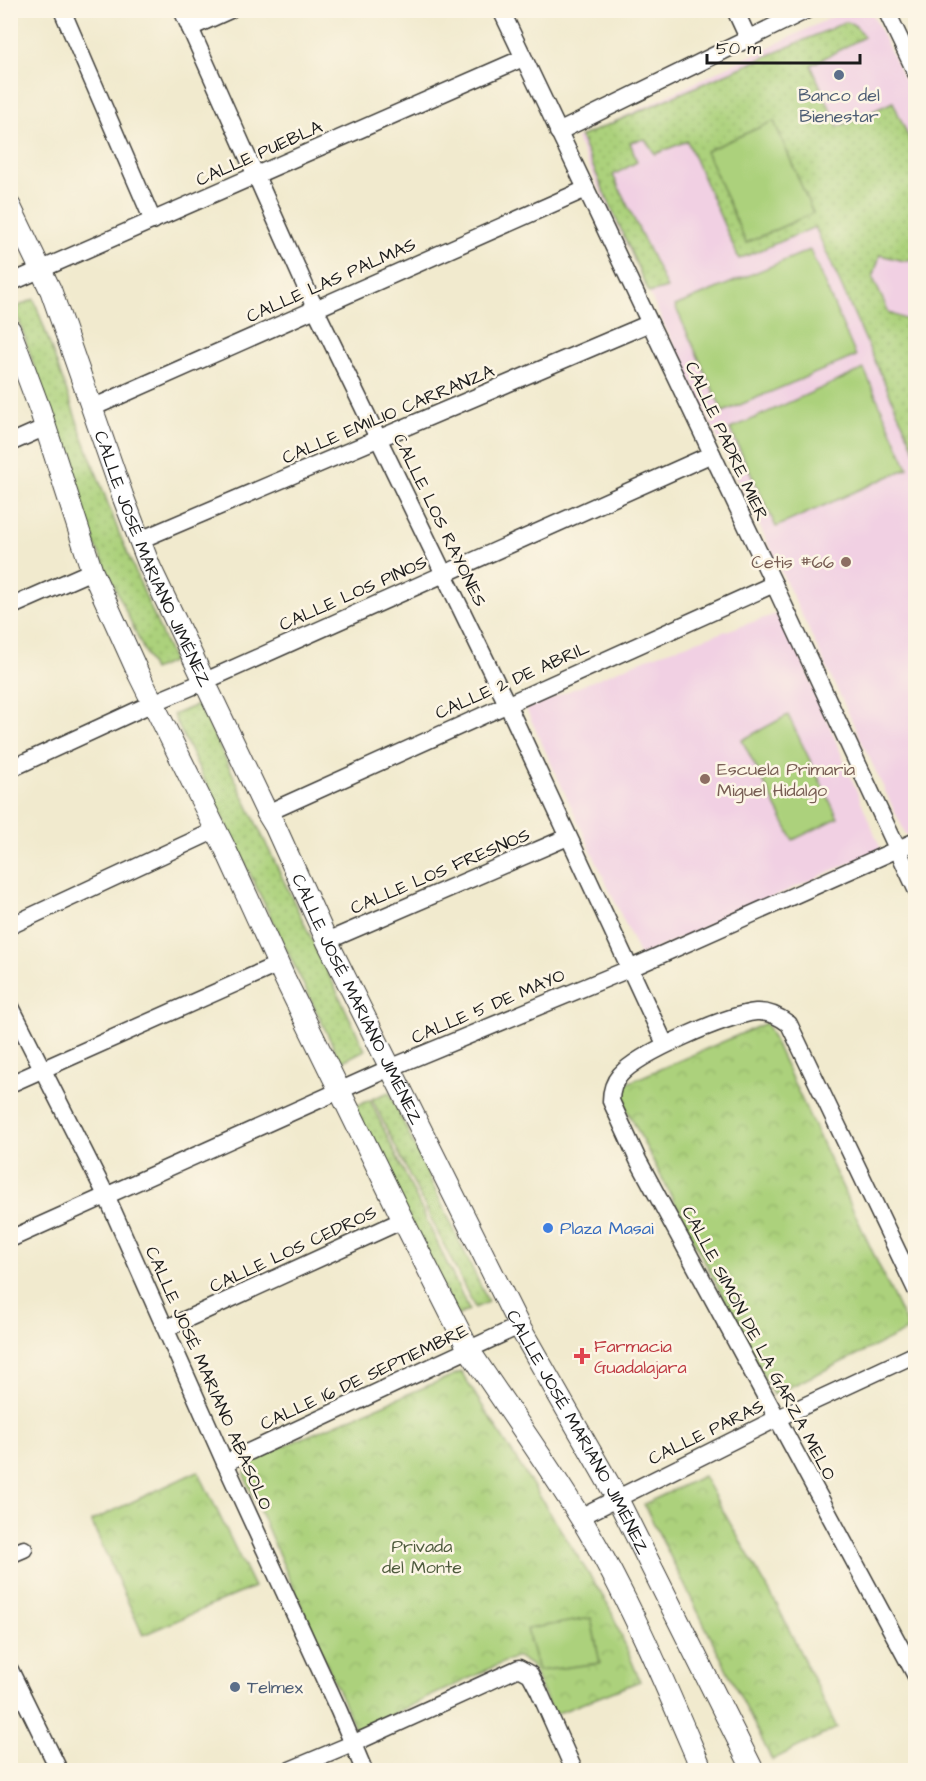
<svg xmlns="http://www.w3.org/2000/svg" width="926" height="1781" font-family="'Architects Daughter',sans-serif">
	<style>
		.built { fill: #f1d0e3 }
		.grass { fill: url(#grass-dots); stroke: #64764c; stroke-width: 1.5 }
		.park { fill: url(#park-crowns); stroke: #64764c; stroke-width: 1.5 }
		.pitch { fill: #acd17b; stroke: #64764c; stroke-width: 1.5 }
		.lines { fill: none; stroke-linecap: round; stroke-linejoin: round }
		.minor-casing { stroke: #3c3b37; stroke-width: 19 }
		.tertiary-casing { stroke: #3c3b37; stroke-width: 23 }
		.minor { stroke: #fff; stroke-width: 16 }
		.tertiary { stroke: #fff; stroke-width: 21 }
		.service-dot { fill: #5c6f8a; stroke: #fcf5e5; stroke-width: 2 }
		.education-dot { fill: #8d6e63; stroke: #fcf5e5; stroke-width: 2 }
		.shop-dot { fill: #3f7fe0; stroke: #fcf5e5; stroke-width: 2 }
		.health-dot { fill: #e0444e; stroke: #fcf5e5; stroke-width: 2 }
		.labels { text-anchor: middle; stroke-width: 5; stroke-linejoin: round; paint-order: stroke }
		.service-label { font-size: 18px; fill: #4e5e75; stroke: #fcf5e5 }
		.street-label { font-size: 18px; fill: #1c1c1c; stroke: #fcf5e5 }
		.education-label { font-size: 18px; fill: #785e54; stroke: #fcf5e5; text-anchor: end }
		.shop-label { font-size: 18px; fill: #366cbe; stroke: #fcf5e5; text-anchor: start }
		.health-label { font-size: 18px; fill: #be3a42; stroke: #fcf5e5; text-anchor: start }
		.park-label { font-size: 18px; fill: #4e5b3d; stroke: #fcf5e5 }
	</style>
	<defs>
		<pattern id="grass-dots" width="8" height="8" patternUnits="userSpaceOnUse" patternTransform="scale(1.5)"><rect width="8" height="8" fill="#acd17b"/><path d="M2 2h.1M6 6h.1" fill="none" stroke="#93b36a" stroke-width="1.8" stroke-linecap="round"/></pattern>
		<pattern id="park-crowns" width="20" height="18" patternUnits="userSpaceOnUse" patternTransform="scale(1.5)"><rect width="20" height="18" fill="#acd17b"/><path d="M2 6a3 3 0 1 1 6 0M12 15a3 3 0 1 1 6 0" fill="none" stroke="#93b36a"/></pattern>
	</defs>
	<rect width="100%" height="100%" fill="#fcf5e5"/>
	<filter id="ink" filterUnits="userSpaceOnUse"><feTurbulence type="fractalNoise" baseFrequency=".0167" numOctaves="2"/><feDisplacementMap in="SourceGraphic" scale="12" xChannelSelector="R" yChannelSelector="G"/><feConvolveMatrix kernelMatrix="1 2 1 2 8 2 1 2 1" color-interpolation-filters="sRGB"/></filter>
	<filter id="wash" filterUnits="userSpaceOnUse"><feTurbulence type="fractalNoise" baseFrequency=".008" numOctaves="4" result="noise"/><feDisplacementMap in="SourceGraphic" scale="24" xChannelSelector="R" yChannelSelector="G"/><feGaussianBlur stdDeviation="1.35" result="paint"/><feColorMatrix in="noise" values="0 0 0 0 0 0 0 0 0 0 0 0 0 0 0 0 0 1.4 0 .05"/><feComposite in="paint" operator="in"/></filter>
	<g filter="url(#wash)">
		<rect width="100%" height="100%" fill="#f1eace"/>
		<!-- built -->
		<g class="built">
			<polygon points="845,11 871,11 916,104 915,831 906,835 576,139"/>
			<polygon points="782,612 881,849 640,956 526,709 647,658"/>
		</g>
		<!-- grass -->
		<g class="grass">
			<path d="M 846,22 C 856,24 858,28 864,37 L 811,65 L 838,127 L 893,102 L 915,152 L 915,258 L 904,261 L 880,255 L 873,278 L 889,313 L 915,323 L 915,451 L 815,227 L 739,259 L 687,141 L 655,154 L 645,139 L 630,142 L 637,162 L 613,175 L 667,288 L 649,293 L 580,137 Z"/>
			<polygon points="34,299 82,435 119,533 173,661 153,670 94,542 76,495 15,308"/>
			<polygon points="199,704 365,1050 341,1062 173,715"/>
			<polygon points="389,1092 488,1302 475,1308 372,1099"/>
			<polygon points="370,1100 469,1310 457,1316 354,1107"/>
		</g>
		<!-- park -->
		<g class="park">
			<polygon points="766,1023 909,1330 773,1395 616,1088"/>
			<polygon points="461,1372 609,1606 640,1681 553,1715 531,1665 517,1656 356,1731 244,1475 252,1459"/>
			<polygon points="198,1471 254,1587 143,1635 91,1521"/>
			<polygon points="703,1476 777,1605 837,1728 772,1760 644,1504"/>
		</g>
		<!-- pitch -->
		<g class="pitch">
			<polygon points="774,121 813,213 746,243 706,151"/>
			<polygon points="810,250 856,356 723,412 675,306"/>
			<polygon points="864,369 908,468 776,527 730,429"/>
			<polygon points="788,715 838,818 793,840 742,740"/>
			<polygon points="591,1618 600,1663 538,1671 527,1629"/>
		</g>
	</g>
	<g filter="url(#ink)">
		<g class="lines">
			<!-- minor casing -->
			<g class="minor-casing">
				<g id="minor">
					<polyline points="62,10 153,221"/>
					<polyline points="182,10 315,308 507,704 665,1044"/>
					<polyline points="501,10 774,584 916,889"/>
					<polyline points="735,10 748,38"/>
					<polyline points="886,10 916,73"/>
					<polyline points="190,28 230,10"/>
					<polyline points="558,132 807,10"/>
					<polyline points="10,283 523,58"/>
					<polyline points="92,408 586,189"/>
					<polyline points="10,443 46,427"/>
					<polyline points="140,540 650,323"/>
					<polyline points="10,607 92,571"/>
					<polyline points="10,769 153,703 203,682 712,454"/>
					<polyline points="267,813 774,584"/>
					<polyline points="10,926 216,830"/>
					<polyline points="327,941 568,837"/>
					<polyline points="10,1005 106,1195 225,1463 339,1711 364,1770"/>
					<polyline points="10,1084 279,964"/>
					<polyline points="10,1239 390,1068 629,969 916,841"/>
					<path d="M 916,1290 L 789,1024 C 779,1016 769,1011 756,1012 C 727,1015 639,1053 620,1075 C 613,1083 611,1092 611,1101 L 638,1160 L 916,1676"/>
					<polyline points="167,1328 403,1220"/>
					<polyline points="225,1463 519,1326"/>
					<polyline points="580,1517 778,1418 916,1354"/>
					<polyline points="10,1555 24,1549"/>
					<polyline points="10,1670 59,1770"/>
					<polyline points="290,1770 352,1744 519,1668 530,1674 539,1691 574,1770"/>
				</g>
			</g>
			<!-- tertiary casing -->
			<g class="tertiary-casing">
				<g id="tertiary">
					<path id="s1" d="M 10,206 L 51,291 L 123,497 L 150,567 L 267,813 L 275,826 L 327,941 L 519,1326 L 617,1498 L 753,1770"/>
					<path d="M 10,330 L 40,410 L 92,571 L 139,675 L 225,848 L 285,979 L 403,1220 L 469,1350 C 506,1406 545,1460 580,1517 C 629,1597 665,1684 702,1770"/>
				</g>
			</g>
			<!-- minor -->
			<use href="#minor" class="minor"/>
			<!-- tertiary -->
			<use href="#tertiary" class="tertiary"/>
		</g>
	</g>
	<!-- markers -->
	<g class="service-dot">
		<circle cx="839" cy="75" r="6"/>
		<circle cx="235" cy="1687" r="6"/>
	</g>
	<g class="education-dot">
		<circle cx="846" cy="562" r="6"/>
		<circle cx="705" cy="779" r="6"/>
	</g>
	<circle class="shop-dot" cx="548" cy="1228" r="6"/>
	<path class="health-dot" d="M579 1347h6v6h6v6h-6v6h-6v-6h-6v-6h6z"/>
	<g class="labels">
		<!-- service labels -->
		<g class="service-label">
			<text x="839" y="101">Banco del<tspan x="839" dy="21">Bienestar</tspan></text>
			<text x="247" y="1693" text-anchor="start">Telmex</text>
		</g>
		<!-- street labels -->
		<g class="street-label">
			<text transform="translate(259 153) rotate(-24)" y="6">CALLE PUEBLA</text>
			<text transform="translate(331 280) rotate(-24)" y="6">CALLE LAS PALMAS</text>
			<text transform="translate(388 414) rotate(-23)" y="6">CALLE EMILIO CARRANZA</text>
			<text transform="translate(727 441) rotate(65)" y="6">CALLE PADRE MIER</text>
			<text transform="translate(440 520) rotate(64)" y="6">CALLE LOS RAYONES</text>
			<text dy="6" stroke="none"><textPath href="#s1" startOffset="381">CALLE JOSÉ MARIANO JIMÉNEZ</textPath></text>
			<text transform="translate(353 593) rotate(-24)" y="6">CALLE LOS PINOS</text>
			<text transform="translate(512 680) rotate(-24)" y="6">CALLE 2 DE ABRIL</text>
			<text transform="translate(440 871) rotate(-23)" y="6">CALLE LOS FRESNOS</text>
			<text dy="6" stroke="none"><textPath href="#s1" startOffset="867">CALLE JOSÉ MARIANO JIMÉNEZ</textPath></text>
			<text transform="translate(488 1006) rotate(-23)" y="6">CALLE 5 DE MAYO</text>
			<text transform="translate(293 1249) rotate(-25)" y="6">CALLE LOS CEDROS</text>
			<text transform="translate(759 1343) rotate(62)" y="6">CALLE SIMÓN DE LA GARZA MELO</text>
			<text transform="translate(364 1377) rotate(-25)" y="6">CALLE 16 DE SEPTIEMBRE</text>
			<text transform="translate(209 1378) rotate(66)" y="6">CALLE JOSÉ MARIANO ABASOLO</text>
			<text dy="6" stroke="none"><textPath href="#s1" startOffset="1353">CALLE JOSÉ MARIANO JIMÉNEZ</textPath></text>
			<text transform="translate(706 1432) rotate(-26)" y="6">CALLE PARAS</text>
		</g>
		<!-- education labels -->
		<g class="education-label">
			<text x="834" y="568">Cetis #66</text>
			<text x="717" y="775" text-anchor="start">Escuela Primaria<tspan x="717" dy="21">Miguel Hidalgo</tspan></text>
		</g>
		<!-- shop labels -->
		<g class="shop-label">
			<text x="560" y="1234">Plaza Masai</text>
		</g>
		<!-- health labels -->
		<g class="health-label">
			<text x="594" y="1352">Farmacia<tspan x="594" dy="21">Guadalajara</tspan></text>
		</g>
		<!-- park labels -->
		<g class="park-label">
			<text x="422" y="1552">Privada<tspan x="422" dy="21">del Monte</tspan></text>
		</g>
	</g>
	<!-- margin -->
	<rect width="926" height="1781" fill="none" stroke="#fcf5e5" stroke-width="36"/>
	<!-- scale -->
	<path d="M707 54v9h153v-9" fill="none" stroke="#1c1c1c" stroke-width="3"/>
	<text x="716" y="54" font-size="18" fill="#1c1c1c" stroke="#fcf5e5" stroke-width="4.5" paint-order="stroke">50 m</text>
</svg>
